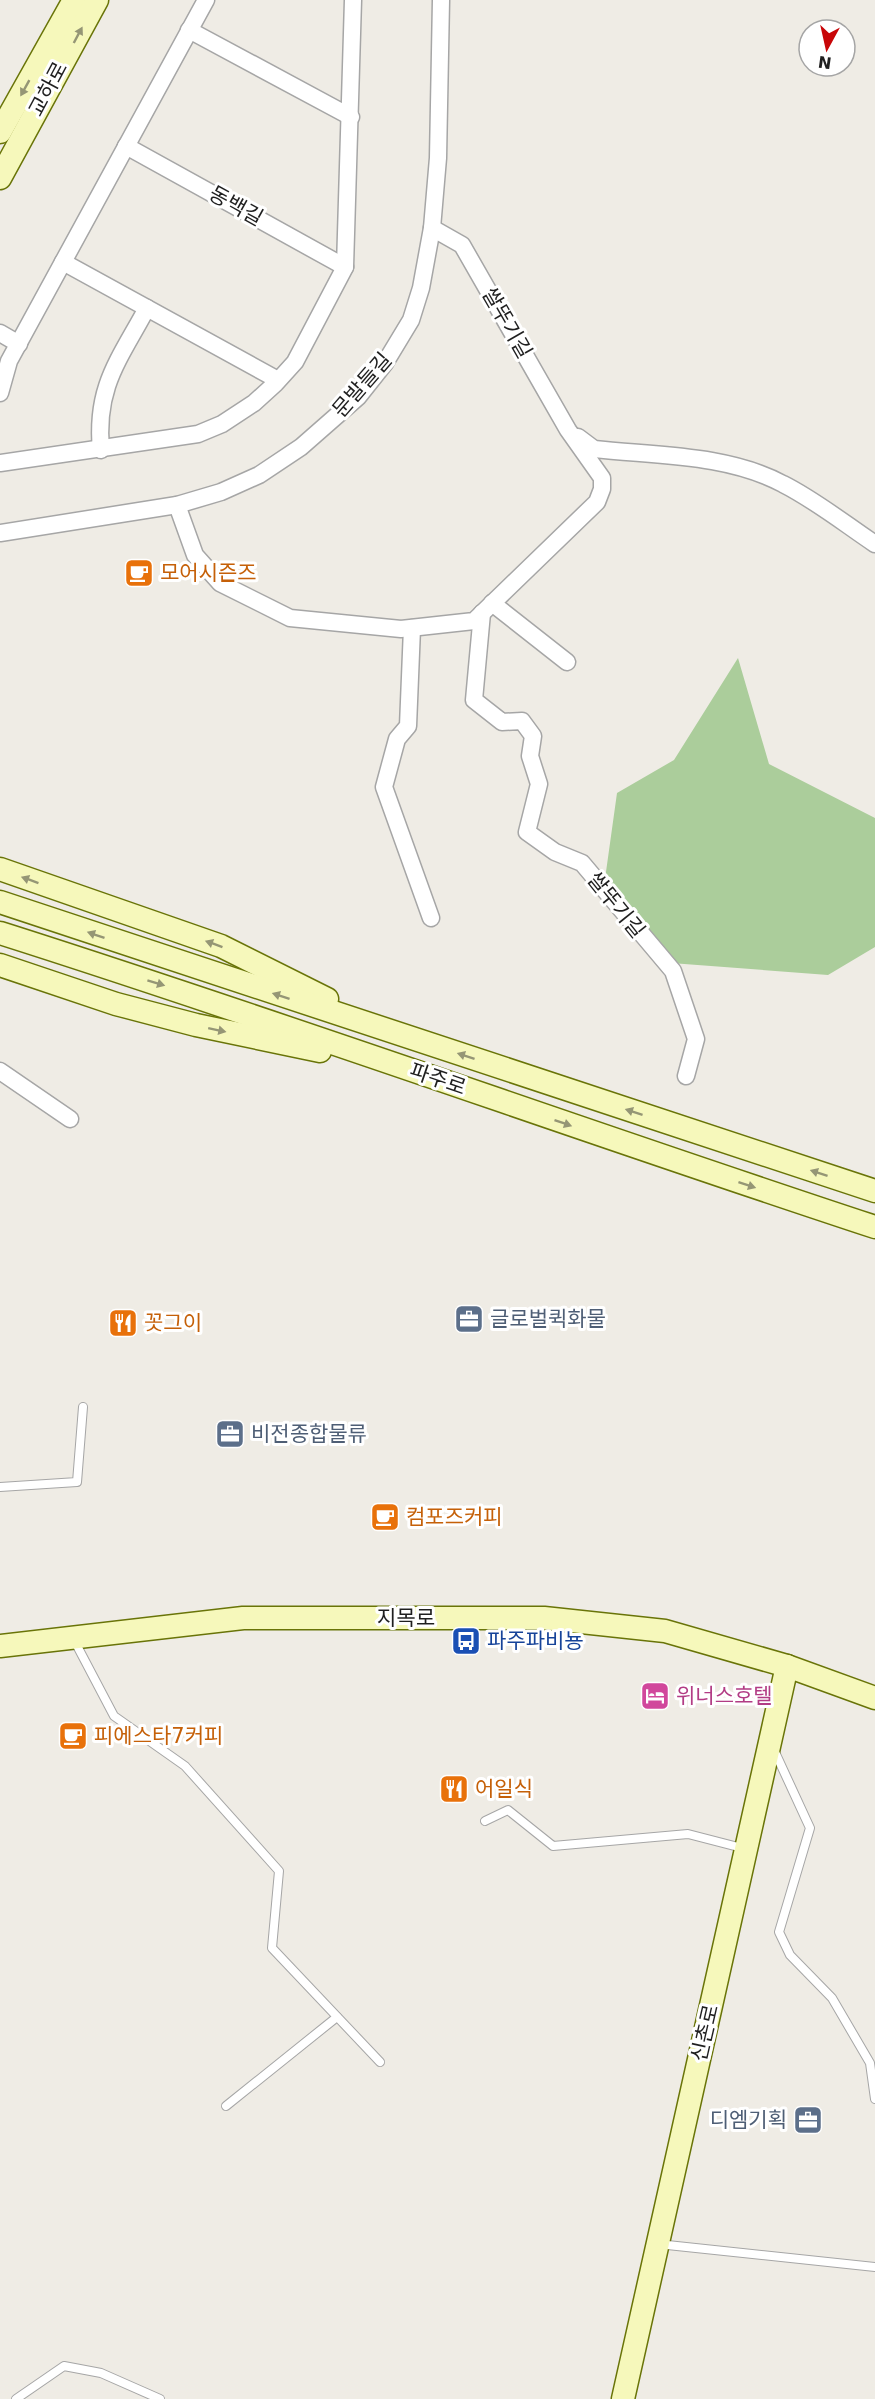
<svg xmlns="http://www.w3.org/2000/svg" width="875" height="2399" font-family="'DejaVu Sans','Noto Sans KR',sans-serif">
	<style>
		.forest { fill: #abcd9b }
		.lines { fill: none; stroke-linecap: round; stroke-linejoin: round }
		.lane-casing { stroke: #a6a6a6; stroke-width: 10 }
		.street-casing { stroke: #a6a6a6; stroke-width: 19 }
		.secondary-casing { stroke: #697408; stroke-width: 25 }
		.lane { stroke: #fff; stroke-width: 8 }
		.street { stroke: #fff; stroke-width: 16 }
		.secondary { stroke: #f6f8bb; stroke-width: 22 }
		.oneway { fill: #959675 }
		.labels { text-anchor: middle; stroke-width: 6; stroke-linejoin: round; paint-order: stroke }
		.street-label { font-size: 21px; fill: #1f1f1f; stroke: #fff }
		.food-label { font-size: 21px; fill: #c56008; stroke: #fff; text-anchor: start }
		.service-label { font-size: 21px; fill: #4e5e75; stroke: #fff; text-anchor: start }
		.transit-label { font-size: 21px; fill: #164399; stroke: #fff; text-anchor: start }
		.hotel-label { font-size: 21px; fill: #b23c85; stroke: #fff; text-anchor: start }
	</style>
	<rect width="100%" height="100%" fill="#efece5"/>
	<!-- forest -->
	<polygon class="forest" points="738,658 769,764 875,818 875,947 828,975 671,963 605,879 617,793 674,760"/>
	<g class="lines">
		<!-- lane casing -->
		<g class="lane-casing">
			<g id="lane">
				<polyline points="0,1487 77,1482 83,1407"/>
				<polyline points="74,1640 114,1716 185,1766 279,1871 272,1948 380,2062"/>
				<polyline points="774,1750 810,1828 779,1932 790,1955 832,1998 870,2063 875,2099"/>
				<polyline points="485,1821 508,1810 553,1846 688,1834 746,1849"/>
				<polyline points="226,2106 337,2017"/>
				<polyline points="658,2244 875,2267"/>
				<polyline points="16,2399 64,2366 101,2373 160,2399"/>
			</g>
		</g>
		<!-- street casing -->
		<g class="street-casing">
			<g id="street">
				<polyline points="189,30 351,117"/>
				<polyline points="126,146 345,267"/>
				<polyline points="63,262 278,380"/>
				<polyline points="0,333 19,344"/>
				<polyline points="0,393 9,361 206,0"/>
				<path d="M 578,437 L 594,449 C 656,456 727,454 783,484 C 815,500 845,524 875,544"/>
				<path d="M 101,450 C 95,387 119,360 147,308"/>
				<polyline points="0,463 198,434 222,424 254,403 276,383 295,362 345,267 353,0"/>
				<polyline points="177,505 195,555 220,583 290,618 401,629 474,621 597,502 602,489 602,478 568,430 462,245 432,228"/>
				<polyline points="0,533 177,505 221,492 259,475 301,447 358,397 385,363 411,320 421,288 432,228 438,158 441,0"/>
				<polyline points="492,603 567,662"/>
				<polyline points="482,613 474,700 502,722 522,721 533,736 530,756 539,784 527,832 555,852 582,863 673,971 696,1039 686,1076"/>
				<polyline points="412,628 408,726 397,739 384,787 431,918"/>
				<polyline points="0,1071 70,1119"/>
			</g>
		</g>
		<!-- secondary casing -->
		<g class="secondary-casing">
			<g id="secondary">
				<polyline points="0,132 74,0"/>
				<polyline points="0,178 97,0"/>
				<polyline points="0,869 221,946 327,999"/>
				<polyline points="0,902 875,1191"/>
				<path d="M 0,933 C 293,1026 583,1131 875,1227"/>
				<polyline points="0,965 116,1004 196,1025 320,1051"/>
				<polyline points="0,1646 243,1618 544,1618 665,1631 787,1666 875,1698"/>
				<polyline points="623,2399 787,1666"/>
			</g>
		</g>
		<!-- lane -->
		<use href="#lane" class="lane"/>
		<!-- street -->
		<use href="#street" class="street"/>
		<!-- secondary -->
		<use href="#secondary" class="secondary"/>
	</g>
	<!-- one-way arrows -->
	<defs><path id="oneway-solid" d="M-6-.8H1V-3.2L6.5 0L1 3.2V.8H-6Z" transform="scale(1.5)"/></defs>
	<g class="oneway">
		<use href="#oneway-solid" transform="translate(78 35) rotate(-62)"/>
		<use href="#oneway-solid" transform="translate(25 88) rotate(119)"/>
		<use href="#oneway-solid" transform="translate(30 880) rotate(-160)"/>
		<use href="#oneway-solid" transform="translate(96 935) rotate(-161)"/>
		<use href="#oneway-solid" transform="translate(214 944) rotate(-160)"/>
		<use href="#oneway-solid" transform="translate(156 983) rotate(17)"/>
		<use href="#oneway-solid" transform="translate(281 996) rotate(-162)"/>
		<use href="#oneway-solid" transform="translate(217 1030) rotate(12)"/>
		<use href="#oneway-solid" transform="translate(466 1056) rotate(-162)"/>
		<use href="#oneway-solid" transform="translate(634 1112) rotate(-162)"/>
		<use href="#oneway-solid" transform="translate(563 1123) rotate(19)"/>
		<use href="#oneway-solid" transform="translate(819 1173) rotate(-162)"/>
		<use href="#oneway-solid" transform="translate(747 1185) rotate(18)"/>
	</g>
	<!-- icons -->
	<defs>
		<g id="cafe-square" transform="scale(1.5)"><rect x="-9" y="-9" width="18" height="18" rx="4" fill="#e8710a" stroke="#fff"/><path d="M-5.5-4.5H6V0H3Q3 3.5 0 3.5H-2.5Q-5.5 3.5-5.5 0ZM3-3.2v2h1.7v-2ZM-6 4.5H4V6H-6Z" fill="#fff"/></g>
		<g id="office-square" transform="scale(1.5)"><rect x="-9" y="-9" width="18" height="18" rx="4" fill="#5c6f8a" stroke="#fff"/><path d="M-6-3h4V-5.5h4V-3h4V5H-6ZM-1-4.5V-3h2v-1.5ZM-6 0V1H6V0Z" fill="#fff"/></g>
		<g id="restaurant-square" transform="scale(1.5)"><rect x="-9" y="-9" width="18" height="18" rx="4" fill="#e8710a" stroke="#fff"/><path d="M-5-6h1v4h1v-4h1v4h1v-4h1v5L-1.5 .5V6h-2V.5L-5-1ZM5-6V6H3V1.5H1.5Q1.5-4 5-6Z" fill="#fff"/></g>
		<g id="bus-square" transform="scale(1.5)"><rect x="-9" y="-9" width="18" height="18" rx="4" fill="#1a4fb4" stroke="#fff"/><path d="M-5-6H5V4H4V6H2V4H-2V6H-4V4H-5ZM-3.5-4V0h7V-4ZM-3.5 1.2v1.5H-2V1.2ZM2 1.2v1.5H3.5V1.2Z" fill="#fff"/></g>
		<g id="hotel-square" transform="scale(1.5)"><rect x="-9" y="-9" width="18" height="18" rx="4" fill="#d1479c" stroke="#fff"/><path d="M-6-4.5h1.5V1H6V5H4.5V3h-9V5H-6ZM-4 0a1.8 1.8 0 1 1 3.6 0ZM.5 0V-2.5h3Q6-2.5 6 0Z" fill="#fff"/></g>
	</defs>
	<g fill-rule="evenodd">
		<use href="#cafe-square" x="139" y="573"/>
		<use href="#office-square" x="469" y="1319"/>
		<use href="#restaurant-square" x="123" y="1323"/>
		<use href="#office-square" x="230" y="1434"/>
		<use href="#cafe-square" x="385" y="1517"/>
		<use href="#bus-square" x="466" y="1641"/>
		<use href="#hotel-square" x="655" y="1696"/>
		<use href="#cafe-square" x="73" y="1736"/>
		<use href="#restaurant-square" x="454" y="1789"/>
		<use href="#office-square" x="808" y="2120"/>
	</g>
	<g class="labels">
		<!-- street labels -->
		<g class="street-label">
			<text transform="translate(48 89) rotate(-62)" y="7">교하로</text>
			<text transform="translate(236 206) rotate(29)" y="7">동백길</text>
			<text transform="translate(507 323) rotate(60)" y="7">쌀뚜기길</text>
			<text transform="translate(362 385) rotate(-49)" y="7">문발들길</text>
			<text transform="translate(616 905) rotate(51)" y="7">쌀뚜기길</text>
			<text transform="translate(438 1079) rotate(19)" y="7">파주로</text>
			<text x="406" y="1625">지목로</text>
			<text transform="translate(705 2033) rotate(-77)" y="7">신촌로</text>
		</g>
		<!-- food labels -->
		<g class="food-label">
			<text x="160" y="580">모어시즌즈</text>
			<text x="144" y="1330">꼿그이</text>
			<text x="406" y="1524">컴포즈커피</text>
			<text x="94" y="1743">피에스타7커피</text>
			<text x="475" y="1796">어일식</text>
		</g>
		<!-- service labels -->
		<g class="service-label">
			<text x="490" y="1326">글로벌퀵화물</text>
			<text x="251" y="1441">비전종합물류</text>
			<text x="787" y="2127" text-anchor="end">디엠기획</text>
		</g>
		<!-- transit labels -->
		<g class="transit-label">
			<text x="487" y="1648">파주파비뇽</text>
		</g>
		<!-- hotel labels -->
		<g class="hotel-label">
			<text x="676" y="1703">위너스호텔</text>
		</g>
	</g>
	<!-- north arrow -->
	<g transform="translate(827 48) rotate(188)"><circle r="28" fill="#ffffff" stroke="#a5a5a5" stroke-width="1.5"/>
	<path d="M0-4.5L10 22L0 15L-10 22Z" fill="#c80608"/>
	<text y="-9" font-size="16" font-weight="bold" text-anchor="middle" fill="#1f1f1f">N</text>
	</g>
</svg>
